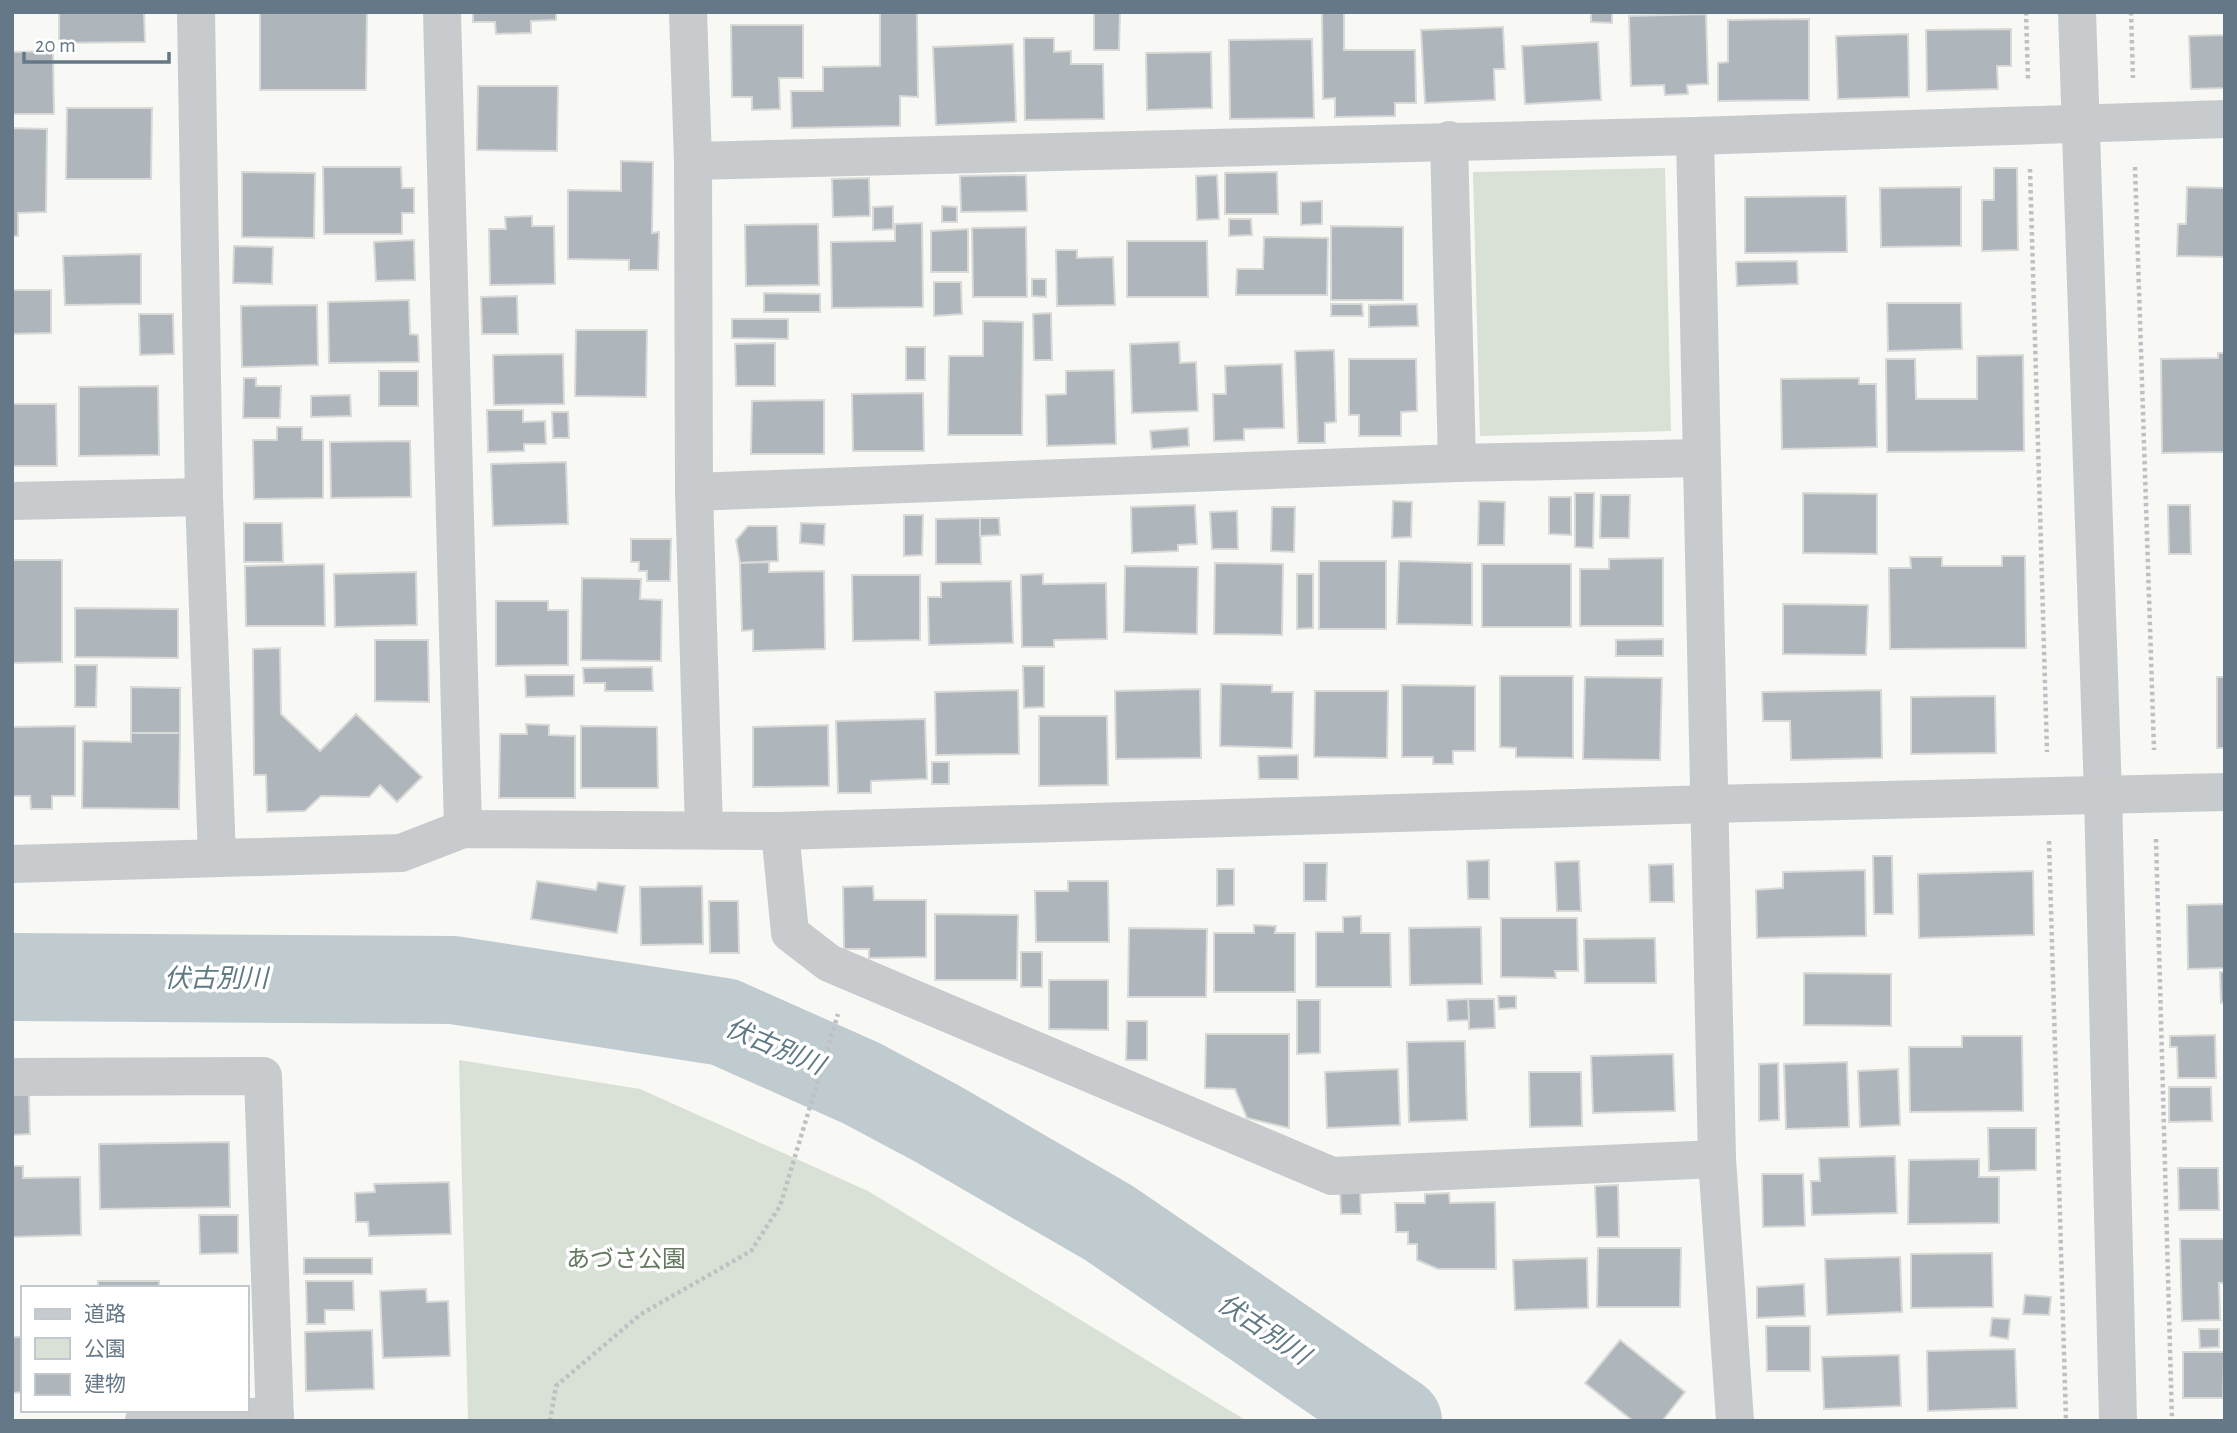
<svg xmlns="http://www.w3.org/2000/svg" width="2237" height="1433" font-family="'Alegreya Sans','Noto Sans JP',sans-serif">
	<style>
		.green { fill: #d9e0d5 }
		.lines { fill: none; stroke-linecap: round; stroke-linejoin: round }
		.river { stroke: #c0cbd0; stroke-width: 88 }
		.building { fill: #aeb6bc; stroke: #d9d9d7; stroke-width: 2 }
		.path { stroke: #bec1c3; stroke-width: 4.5; stroke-dasharray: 3.5 3.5; stroke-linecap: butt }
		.minor { stroke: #c7cbce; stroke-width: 38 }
		.labels { text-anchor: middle; stroke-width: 7; stroke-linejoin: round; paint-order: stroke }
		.park-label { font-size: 24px; fill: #657960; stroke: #fff }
		.water-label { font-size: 26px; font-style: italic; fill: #607a83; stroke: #fff }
	</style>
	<rect width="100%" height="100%" fill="#f8f8f4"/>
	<!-- green -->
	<g class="green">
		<polygon points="1665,168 1671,431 1480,436 1473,172"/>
		<polygon points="459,1060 640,1089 868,1191 1247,1421 468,1421"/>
	</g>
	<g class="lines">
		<!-- river -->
		<polyline class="river" points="12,977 453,980 724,1022 861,1083 936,1123 1109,1223 1398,1421"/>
	</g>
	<!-- building -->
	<g class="building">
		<polygon points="59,12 144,12 145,42 59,43"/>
		<polygon points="260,12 367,12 366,90 260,90"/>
		<polygon points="473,12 556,12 556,20 531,21 531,33 496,34 495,22 473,22"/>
		<polygon points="880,12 917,12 918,97 900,96 900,126 792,128 791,91 823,91 823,67 880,66"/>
		<polygon points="1094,12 1120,12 1119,50 1094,50"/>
		<polygon points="1322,12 1344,12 1344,50 1415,50 1416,103 1395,103 1395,116 1335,117 1335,98 1323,99"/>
		<polygon points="1591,12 1612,12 1612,23 1591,22"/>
		<polygon points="1706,14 1708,84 1687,85 1688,94 1665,95 1664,85 1631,86 1629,16"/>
		<polygon points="1809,19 1809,100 1718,101 1718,63 1728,62 1728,20"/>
		<polygon points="731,25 803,25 803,78 779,78 780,109 752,110 752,97 732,97"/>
		<polygon points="1503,27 1505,69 1494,69 1495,100 1425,103 1421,30"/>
		<polygon points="2011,29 2011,66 1997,66 1998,89 1927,91 1926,30"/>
		<polygon points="1908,34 1909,97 1838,99 1836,36"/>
		<polygon points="2225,35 2225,88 2191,89 2189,36"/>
		<polygon points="1024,38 1054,38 1054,52 1071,51 1071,64 1103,64 1104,119 1025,120"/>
		<polygon points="1312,39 1314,118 1230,119 1229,40"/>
		<polygon points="1598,42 1601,100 1525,104 1522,46"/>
		<polygon points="1013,44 1016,122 936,125 933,47"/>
		<polygon points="53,51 54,114 12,114 12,52"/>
		<polygon points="1211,52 1212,108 1147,110 1146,53"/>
		<polygon points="478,86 558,86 557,151 477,150"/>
		<polygon points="67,108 152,108 151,179 66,179"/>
		<polygon points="12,128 47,129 46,212 18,213 18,236 12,236"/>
		<polygon points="621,161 653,162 652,233 659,232 658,270 629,270 629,260 568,259 568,190 621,191"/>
		<polygon points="323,167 401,167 402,188 414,188 414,213 402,213 402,234 324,234"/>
		<polygon points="1994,168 2017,168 2018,250 1982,251 1982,200 1994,200"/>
		<polygon points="242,172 315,173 314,238 242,237"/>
		<polygon points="1277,172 1278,214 1225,214 1225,173"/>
		<polygon points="1026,175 1027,211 961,212 960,176"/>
		<polygon points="1217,175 1219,219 1197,220 1196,176"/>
		<polygon points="869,178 870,216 833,217 832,179"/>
		<polygon points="1961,187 1961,246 1881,247 1880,188"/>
		<polygon points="2187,187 2225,188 2225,257 2177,256 2178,224 2186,224"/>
		<polygon points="1846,196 1847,252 1745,253 1745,197"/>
		<polygon points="1322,201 1322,224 1301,225 1301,202"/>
		<polygon points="893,206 893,229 873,230 873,207"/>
		<polygon points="942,206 957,207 957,222 942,222"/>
		<polygon points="532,216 532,226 554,226 555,284 490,285 489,229 506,229 505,217"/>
		<polygon points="1229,219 1251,219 1252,235 1229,236"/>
		<polygon points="922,223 923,307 832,308 831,242 895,241 895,224"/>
		<polygon points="818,224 819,285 746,286 745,225"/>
		<polygon points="1331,226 1403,227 1403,300 1331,300"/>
		<polygon points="1026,227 1027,297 973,297 972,228"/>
		<polygon points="968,229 968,272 931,272 931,231"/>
		<polygon points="1264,237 1328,238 1327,295 1236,295 1237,269 1263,269"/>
		<polygon points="414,240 415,280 376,281 374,242"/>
		<polygon points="1127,241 1207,241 1208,297 1127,297"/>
		<polygon points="234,246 273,247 272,284 233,283"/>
		<polygon points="1056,250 1077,250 1077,258 1113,257 1115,305 1057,306"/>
		<polygon points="141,254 141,304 65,305 63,256"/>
		<polygon points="1797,261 1798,284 1737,286 1736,262"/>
		<polygon points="1032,279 1046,279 1046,297 1032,296"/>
		<polygon points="934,282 961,282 962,314 934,316"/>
		<polygon points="12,290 51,290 51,333 12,334"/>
		<polygon points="764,293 820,294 820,312 764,312"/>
		<polygon points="517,296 518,334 482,334 481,297"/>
		<polygon points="409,300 410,334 418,335 419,362 329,363 328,302"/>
		<polygon points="1887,303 1961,303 1962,349 1888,351"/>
		<polygon points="1331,304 1362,304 1363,316 1331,316"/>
		<polygon points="1417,304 1418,326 1369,327 1369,305"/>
		<polygon points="317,305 318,365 242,367 241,306"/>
		<polygon points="1051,313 1052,360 1034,360 1033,314"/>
		<polygon points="139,314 173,314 174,354 140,355"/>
		<polygon points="732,319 788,319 788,339 732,338"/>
		<polygon points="983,321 1023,322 1022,435 948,435 949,356 983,356"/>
		<polygon points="576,330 647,330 646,397 575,396"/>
		<polygon points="1179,342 1180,363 1196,362 1198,411 1132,413 1130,344"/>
		<polygon points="775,343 775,386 736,386 735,344"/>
		<rect x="906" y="347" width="19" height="33"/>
		<polygon points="1334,350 1336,422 1325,423 1325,443 1298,443 1295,351"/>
		<polygon points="2218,353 2225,353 2225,452 2162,453 2161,359 2218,358"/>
		<polygon points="563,354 564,404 494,405 493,355"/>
		<polygon points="2023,355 2024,451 1887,452 1886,359 1915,359 1916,399 1977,399 1977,356"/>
		<polygon points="1349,359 1416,359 1417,411 1401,412 1401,436 1359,436 1359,415 1349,415"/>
		<polygon points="1282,364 1284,428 1244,429 1244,440 1214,441 1213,394 1226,394 1225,366"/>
		<polygon points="1114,370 1116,444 1047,446 1046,395 1066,394 1066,371"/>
		<rect x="379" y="371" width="39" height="35"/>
		<polygon points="244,378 256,378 256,386 281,386 280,418 243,418"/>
		<polygon points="1859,378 1859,384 1876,384 1877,447 1782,449 1781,379"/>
		<polygon points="158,386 159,455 79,456 79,387"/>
		<polygon points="923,393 924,451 853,451 852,394"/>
		<polygon points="350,395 351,416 311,417 311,396"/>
		<polygon points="824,400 824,454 751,454 752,401"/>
		<polygon points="12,404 56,404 57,466 12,466"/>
		<polygon points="487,410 523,410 523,422 545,421 546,444 524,444 524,451 488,452"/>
		<polygon points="552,412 568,412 569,438 553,438"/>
		<polygon points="277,427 302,427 302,440 323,440 323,498 254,499 253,440 277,440"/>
		<polygon points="1188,428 1189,446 1152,449 1150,431"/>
		<polygon points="410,441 411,497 331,498 330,442"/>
		<polygon points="566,462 568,524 493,526 491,464"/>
		<polygon points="1575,493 1594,493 1593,548 1575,547"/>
		<polygon points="1803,493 1877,494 1877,554 1803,553"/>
		<polygon points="1601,495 1630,495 1629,538 1600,538"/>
		<polygon points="1549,497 1571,497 1571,535 1549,534"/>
		<polygon points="1393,501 1412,502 1411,537 1392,538"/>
		<polygon points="1479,501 1505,502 1504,545 1478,545"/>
		<polygon points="1195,505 1197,544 1178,545 1178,551 1132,553 1131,507"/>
		<polygon points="2168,505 2190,505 2191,554 2169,554"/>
		<polygon points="1272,507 1295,507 1294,552 1271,551"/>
		<polygon points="1237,511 1238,549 1212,549 1210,512"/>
		<polygon points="904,515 923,515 922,555 904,556"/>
		<polygon points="980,518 981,564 936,564 936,519"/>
		<polygon points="980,518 999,518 1000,535 980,536"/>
		<polygon points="244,523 282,523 283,562 244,562"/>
		<polygon points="801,523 825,524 824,545 800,543"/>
		<polygon points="748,526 777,526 778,561 740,563 736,540"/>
		<polygon points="631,539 671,539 670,581 647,581 647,571 639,571 639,562 631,562"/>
		<polygon points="2002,556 2025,556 2026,648 1890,649 1889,568 1911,568 1910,557 1942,557 1942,566 2002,566"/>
		<polygon points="1663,558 1663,626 1580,626 1580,569 1609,569 1609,559"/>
		<polygon points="13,560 62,560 62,662 12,663"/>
		<rect x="1319" y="561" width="67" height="68"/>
		<polygon points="1399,561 1472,563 1472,625 1397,624"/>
		<polygon points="769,562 769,572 824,571 825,649 753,651 753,630 742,631 740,563"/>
		<polygon points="1215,563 1283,564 1282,635 1214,634"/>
		<polygon points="324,564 325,626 246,626 245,566"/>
		<rect x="1482" y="564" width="89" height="63"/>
		<polygon points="1125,566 1198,567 1197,634 1124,632"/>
		<polygon points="416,572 417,625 335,627 334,574"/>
		<polygon points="1043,574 1043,584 1106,583 1107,639 1054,640 1054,647 1022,647 1021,575"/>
		<polygon points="1297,574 1313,574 1313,628 1297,629"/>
		<polygon points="852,575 920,575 920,640 853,641"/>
		<polygon points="582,578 641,579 640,599 662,600 661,661 581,660"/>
		<polygon points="1011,581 1013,643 929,645 928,597 941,597 941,582"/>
		<polygon points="496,601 548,601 548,610 568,610 568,665 496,666"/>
		<polygon points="1783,604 1868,605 1866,655 1783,654"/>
		<polygon points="75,608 178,609 178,658 75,657"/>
		<polygon points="1663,639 1663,656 1616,656 1616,640"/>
		<polygon points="375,640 428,640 429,702 375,701"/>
		<polygon points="280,648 281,714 320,751 356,714 422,777 397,802 380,785 369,797 321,796 305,811 267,812 266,775 254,775 253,649"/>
		<polygon points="75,665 97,665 96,707 75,707"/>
		<polygon points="1023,666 1044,666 1044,707 1024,708"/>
		<polygon points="652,667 653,691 605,691 605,683 584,683 583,668"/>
		<polygon points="525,675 574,675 574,696 526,697"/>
		<polygon points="1500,676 1573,676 1573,758 1516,757 1516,748 1500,747"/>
		<polygon points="1585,677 1662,678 1660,760 1583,759"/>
		<rect x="2217" y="677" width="8" height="71"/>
		<polygon points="1221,684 1272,685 1272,692 1293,692 1292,748 1220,746"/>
		<polygon points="1402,685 1475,686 1475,751 1453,751 1453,764 1433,764 1433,757 1402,757"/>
		<polygon points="131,687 180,688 180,733 131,733"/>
		<polygon points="1200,689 1201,758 1116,759 1115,691"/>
		<polygon points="1018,690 1019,754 936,755 935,692"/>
		<polygon points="1881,690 1882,758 1791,760 1790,721 1763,721 1762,692"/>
		<polygon points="1315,691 1388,691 1387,758 1314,757"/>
		<polygon points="1995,696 1996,753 1911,754 1911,697"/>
		<polygon points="1039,716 1107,716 1108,785 1039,786"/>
		<polygon points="925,719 927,779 871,781 871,793 838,793 836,721"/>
		<polygon points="526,724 549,725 549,735 575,736 575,798 499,798 500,734 527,734"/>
		<polygon points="828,725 829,786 753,787 753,727"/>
		<polygon points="75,726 75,796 52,796 52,809 31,809 30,796 12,796 12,727"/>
		<polygon points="581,726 657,727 658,788 581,788"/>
		<polygon points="131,733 180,733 179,809 82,808 83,741 131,742"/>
		<polygon points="1298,755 1298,779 1259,779 1258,756"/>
		<rect x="932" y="762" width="17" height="22"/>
		<polygon points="1873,856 1892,856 1893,914 1874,914"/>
		<polygon points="1489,860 1489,899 1468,899 1467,861"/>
		<polygon points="1579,861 1581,911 1557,911 1555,862"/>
		<polygon points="1304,863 1327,863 1326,901 1304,901"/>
		<polygon points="1673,864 1674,902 1650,902 1649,865"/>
		<polygon points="1217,869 1234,869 1234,905 1217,906"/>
		<polygon points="1865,870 1866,936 1757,938 1756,890 1783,888 1783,872"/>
		<polygon points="2033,871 2034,935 1919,938 1918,874"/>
		<polygon points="537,881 596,890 598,882 625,886 617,933 531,919"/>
		<polygon points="1068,881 1108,881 1109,942 1036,942 1035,891 1068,891"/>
		<polygon points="702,886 703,944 641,945 640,887"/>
		<polygon points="873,886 874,900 926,900 926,957 869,958 869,949 844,949 843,887"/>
		<polygon points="709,901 738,901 739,953 710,953"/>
		<polygon points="2225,904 2225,968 2188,969 2187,905"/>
		<polygon points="935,914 1018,915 1017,980 935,980"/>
		<polygon points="1361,916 1361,933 1390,933 1391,987 1316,987 1316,932 1343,932 1343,917"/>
		<polygon points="1501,918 1577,918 1578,971 1555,971 1556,978 1501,977"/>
		<polygon points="1254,925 1276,926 1275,933 1295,933 1295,992 1214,992 1214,933 1254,933"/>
		<polygon points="1481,927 1482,984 1410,985 1409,928"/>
		<polygon points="1129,928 1207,929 1206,997 1128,997"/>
		<polygon points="1655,938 1656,983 1585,983 1584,939"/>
		<rect x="1021" y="952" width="21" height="35"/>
		<polygon points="2220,972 2225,972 2225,1002 2221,1003"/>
		<polygon points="1804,973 1891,974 1891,1026 1804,1025"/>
		<polygon points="1049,980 1108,980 1108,1030 1049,1029"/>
		<polygon points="1498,996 1516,996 1516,1008 1499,1009"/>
		<polygon points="1468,999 1494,999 1495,1028 1469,1029"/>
		<polygon points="1468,999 1469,1020 1448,1021 1447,1000"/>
		<polygon points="1297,1000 1320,1000 1320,1053 1297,1054"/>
		<polygon points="1127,1021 1147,1021 1147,1060 1126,1060"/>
		<polygon points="1206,1034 1289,1034 1289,1128 1247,1118 1235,1089 1205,1088"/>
		<polygon points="2215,1035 2216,1078 2178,1078 2177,1047 2170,1047 2170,1036"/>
		<polygon points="1962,1036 2022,1036 2023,1111 1910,1112 1909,1047 1962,1047"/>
		<polygon points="1465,1041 1467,1120 1409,1122 1407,1042"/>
		<polygon points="1673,1054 1675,1111 1593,1113 1591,1056"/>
		<polygon points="1847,1062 1849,1127 1786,1129 1784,1064"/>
		<polygon points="1778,1063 1779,1120 1759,1121 1759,1064"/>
		<polygon points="1398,1069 1400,1125 1327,1128 1325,1072"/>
		<polygon points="1898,1069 1900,1125 1860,1127 1858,1071"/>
		<polygon points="1529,1072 1581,1072 1582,1126 1530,1127"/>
		<polygon points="2169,1087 2211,1087 2212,1121 2169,1122"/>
		<polygon points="12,1094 29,1094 30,1134 12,1135"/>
		<polygon points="1988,1128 2036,1128 2036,1170 1989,1171"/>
		<polygon points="229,1142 230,1207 100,1209 99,1144"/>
		<polygon points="1895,1156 1897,1213 1812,1215 1811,1181 1820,1181 1819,1158"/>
		<polygon points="1979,1159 1979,1177 1999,1177 1999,1223 1908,1224 1909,1160"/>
		<polygon points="12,1166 23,1166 23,1178 80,1177 81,1235 12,1237"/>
		<polygon points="2178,1168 2218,1168 2219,1210 2179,1210"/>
		<polygon points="1762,1174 1803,1174 1805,1226 1763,1227"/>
		<polygon points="449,1182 451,1234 369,1236 368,1222 356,1222 355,1193 375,1192 374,1184"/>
		<polygon points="1618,1185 1619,1237 1597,1237 1595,1186"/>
		<polygon points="1360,1188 1361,1214 1341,1214 1340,1189"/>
		<polygon points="1449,1193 1450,1203 1495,1202 1496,1269 1438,1269 1417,1260 1417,1244 1408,1244 1408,1232 1396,1232 1395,1203 1425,1203 1425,1194"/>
		<polygon points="199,1215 238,1215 238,1253 200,1254"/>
		<polygon points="2180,1239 2225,1239 2225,1283 2219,1283 2220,1320 2182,1321"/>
		<polygon points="1598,1248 1681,1248 1680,1307 1597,1307"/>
		<polygon points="1992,1253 1993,1307 1911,1308 1911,1254"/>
		<polygon points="1900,1257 1902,1312 1827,1315 1825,1259"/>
		<rect x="304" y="1258" width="68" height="16"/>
		<polygon points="1587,1258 1588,1308 1515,1310 1513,1260"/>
		<rect x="98" y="1281" width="61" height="7"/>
		<polygon points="306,1281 353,1281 354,1310 325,1310 325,1324 307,1324"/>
		<polygon points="1804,1284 1805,1316 1757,1318 1757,1287"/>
		<polygon points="426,1289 427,1302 448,1301 450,1356 383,1358 380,1291"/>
		<polygon points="2025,1295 2051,1297 2049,1315 2023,1314"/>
		<polygon points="1992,1318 2010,1319 2008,1339 1990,1336"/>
		<polygon points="1766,1326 1810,1326 1810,1371 1767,1371"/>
		<polygon points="2199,1329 2219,1329 2219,1347 2200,1348"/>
		<polygon points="372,1330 374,1389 306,1391 305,1332"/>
		<polygon points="12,1337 23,1337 23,1392 12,1393"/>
		<polygon points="1620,1340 1685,1392 1662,1421 1633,1421 1585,1383"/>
		<polygon points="2015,1349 2017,1408 1928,1411 1927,1351"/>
		<polygon points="2183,1352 2224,1352 2223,1398 2183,1398"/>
		<polygon points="1899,1355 1901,1406 1824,1409 1822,1357"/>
	</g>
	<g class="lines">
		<!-- path -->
		<g class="path">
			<polyline points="2026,12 2028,80"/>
			<polyline points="2131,12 2133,78"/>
			<polyline points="2135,167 2154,750"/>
			<polyline points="2030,169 2047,752"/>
			<polyline points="2156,839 2172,1421"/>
			<polyline points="2049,841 2066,1421"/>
			<polyline points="550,1421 556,1386 641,1314 751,1251 780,1206 838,1014"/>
		</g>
		<!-- minor -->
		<g class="minor">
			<polyline points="196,12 204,497 217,858"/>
			<polyline points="442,12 463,829"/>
			<polyline points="688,12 693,161 694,492 704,829"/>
			<polyline points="2077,12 2103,795 2118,1421"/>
			<polyline points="1695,136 1717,1159 1735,1421"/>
			<polyline points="1449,140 1457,463"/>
			<polyline points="693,161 1695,136 2225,119"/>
			<polyline points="694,492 1457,463 1701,458"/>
			<polyline points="12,501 204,497"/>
			<polyline points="780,831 790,933 829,963 1332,1176 1717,1159"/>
			<polyline points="12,864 401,853 463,829 780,831 1710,804 2225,792"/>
			<polyline points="12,1077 263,1076 275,1421"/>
			<polyline points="144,1421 275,1416"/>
		</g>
	</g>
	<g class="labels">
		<!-- park labels -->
		<g class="park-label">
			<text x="626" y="1267">あづさ公園</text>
		</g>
		<!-- water labels -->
		<g class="water-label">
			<text x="216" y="987">伏古別川</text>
			<text transform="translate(775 1046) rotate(23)" y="9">伏古別川</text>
			<text transform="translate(1264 1329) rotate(34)" y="9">伏古別川</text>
		</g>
	</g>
	<!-- border -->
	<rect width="2237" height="1433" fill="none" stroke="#657887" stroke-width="28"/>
	<!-- legend -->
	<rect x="21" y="1286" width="228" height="126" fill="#ffffff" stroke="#c1c9cf" stroke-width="2"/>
	<rect x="35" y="1309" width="35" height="10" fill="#c7cbce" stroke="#c1c9cf" stroke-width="2"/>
	<text x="84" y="1321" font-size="21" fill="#657887">道路</text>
	<rect x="35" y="1338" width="35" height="21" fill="#d9e0d5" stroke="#c1c9cf" stroke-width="2"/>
	<text x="84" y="1356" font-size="21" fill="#657887">公園</text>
	<rect x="35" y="1374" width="35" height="21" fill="#aeb6bc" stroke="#c1c9cf" stroke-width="2"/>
	<text x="84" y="1391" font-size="21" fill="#657887">建物</text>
	<!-- scale -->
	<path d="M24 52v10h145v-10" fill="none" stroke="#657887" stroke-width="3.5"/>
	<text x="35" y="52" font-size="21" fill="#657887" stroke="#ffffff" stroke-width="5" paint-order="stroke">20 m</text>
</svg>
